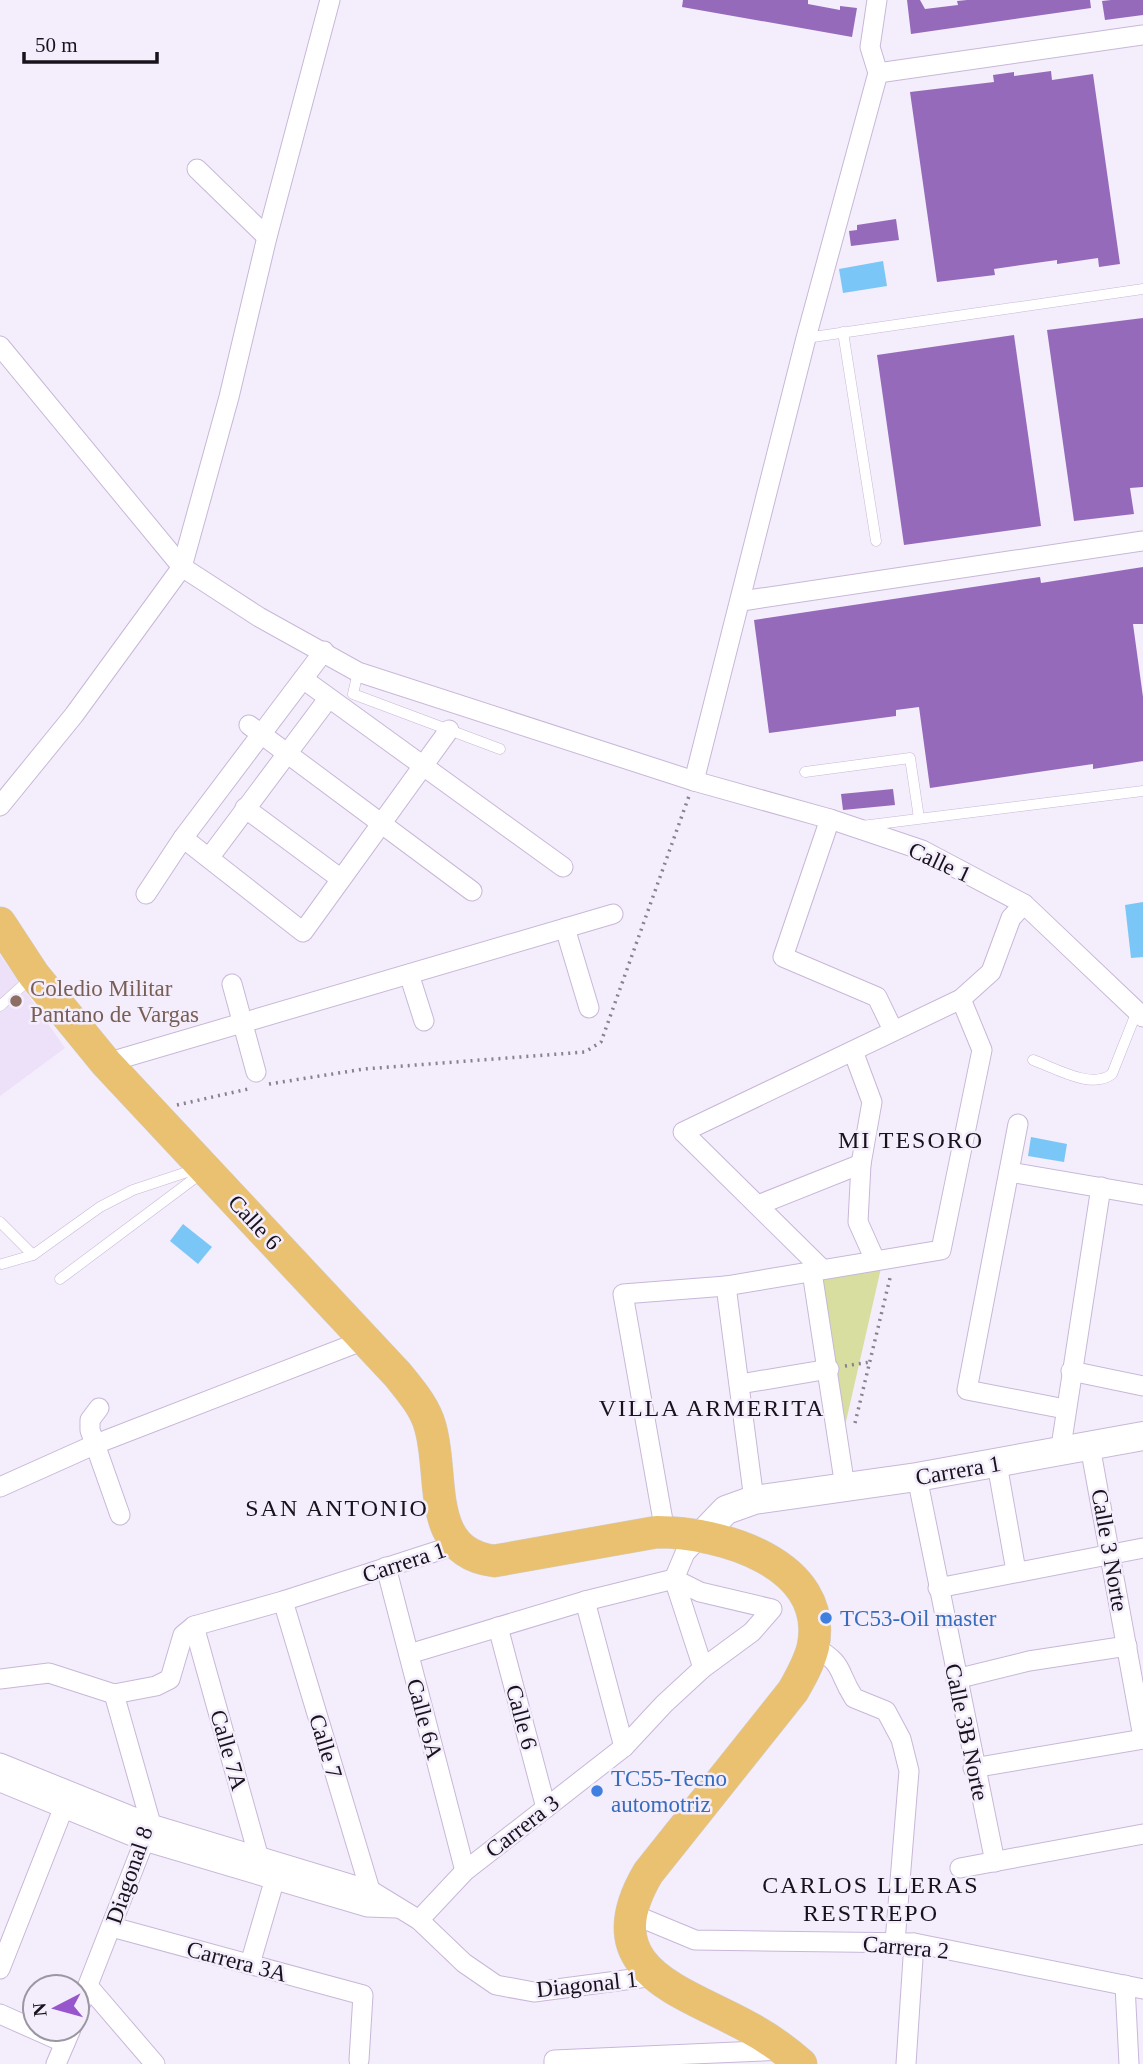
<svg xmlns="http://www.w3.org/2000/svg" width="1143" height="2064" font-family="Georgia,serif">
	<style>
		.built { fill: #ede1f9 }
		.green { fill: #d8dda0 }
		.water { fill: #7ac7f7 }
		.building { fill: #966abb }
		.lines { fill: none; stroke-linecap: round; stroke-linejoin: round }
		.lane-casing { stroke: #c8b7d8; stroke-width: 11 }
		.street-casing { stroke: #c8b7d8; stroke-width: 21 }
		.secondary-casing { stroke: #c8b7d8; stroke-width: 30 }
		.primary-casing { stroke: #d1d0d2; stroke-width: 33 }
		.path { stroke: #88818e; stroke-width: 3.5; stroke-dasharray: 2 5; stroke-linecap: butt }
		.lane { stroke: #fff; stroke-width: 10 }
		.street { stroke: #fff; stroke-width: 19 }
		.secondary { stroke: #fff; stroke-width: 28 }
		.primary { stroke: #e9c171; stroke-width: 32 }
		.education-dot { fill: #8d6e63; stroke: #f4edfb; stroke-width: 2.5 }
		.shop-dot { fill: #3f7fe0; stroke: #f4edfb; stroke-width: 2.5 }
		.labels { text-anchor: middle; stroke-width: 5; stroke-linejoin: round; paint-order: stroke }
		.street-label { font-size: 23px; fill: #18121d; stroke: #f4edfb }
		.education-label { font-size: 23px; fill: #785e54; stroke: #f4edfb; text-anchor: start }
		.shop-label { font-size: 23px; fill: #366cbe; stroke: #f4edfb; text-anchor: start }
		.neighbourhood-label { font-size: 24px; letter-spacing: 2px; fill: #18121d; stroke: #f4edfb }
	</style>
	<rect width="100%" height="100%" fill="#f4edfb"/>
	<!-- built -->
	<polygon class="built" points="0,955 65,1048 0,1096"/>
	<!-- green -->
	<polygon class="green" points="881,1268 842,1439 814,1280"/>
	<!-- water -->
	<g class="water">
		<polygon points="883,261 887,286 843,293 839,269"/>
		<polygon points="1143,902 1143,957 1131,958 1125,905"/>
		<polygon points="1031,1137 1067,1144 1064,1162 1028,1156"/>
		<polygon points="183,1224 212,1247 198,1264 170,1241"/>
	</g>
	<!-- building -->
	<g class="building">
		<polygon points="683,0 808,0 808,4 840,10 840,6 857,8 852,37 682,7"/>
		<polygon points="907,0 920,0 925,9 958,5 957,1 967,0 1090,0 1091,8 911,34"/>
		<polygon points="1111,0 1143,0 1143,15 1105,20 1102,1"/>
		<polygon points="1051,71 1052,80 1093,74 1120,264 1099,267 1098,258 1057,264 1057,260 994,269 995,275 937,282 910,92 994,82 993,75 1014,72 1014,76"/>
		<polygon points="896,219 899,240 851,246 849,231 857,230 857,225"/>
		<polygon points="1143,318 1143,487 1130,488 1134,514 1074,521 1047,330"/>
		<polygon points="1014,335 1041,526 904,545 877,355"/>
		<polygon points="1143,567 1143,624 1133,624 1143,697 1143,761 1093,769 1093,764 930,788 919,707 896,710 896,716 769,733 754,620 1019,580 1040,577 1041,583"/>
		<polygon points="893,789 895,805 843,810 841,794"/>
	</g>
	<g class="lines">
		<!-- lane casing -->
		<g class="lane-casing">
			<g id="lane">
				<polyline points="843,332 876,541"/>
				<polyline points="806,338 1143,289"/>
				<polyline points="358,672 353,694 500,749"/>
				<polyline points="805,772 910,758 919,818"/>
				<polyline points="862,826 1143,791"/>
				<polyline points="0,1006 31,978"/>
				<path d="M 1033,1060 C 1055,1068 1092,1090 1112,1074 L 1137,1011"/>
				<polyline points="0,1222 33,1255"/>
				<polyline points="2,1264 33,1255 100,1207 133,1190 196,1169"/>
				<polyline points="60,1279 203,1172"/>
			</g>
		</g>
		<!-- street casing -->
		<g class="street-casing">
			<g id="street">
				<polyline points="878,73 1143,35"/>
				<polyline points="197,169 267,237"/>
				<polyline points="0,346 182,567 259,617 358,672 694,781 830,819 922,850 1024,904 1143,1017"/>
				<polyline points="742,601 1143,541"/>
				<polyline points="303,679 563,867"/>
				<polyline points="249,725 472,891"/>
				<polyline points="694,781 806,338 878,73 870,47 877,0"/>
				<polyline points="0,806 74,715 182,567 229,397 267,237 330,0"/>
				<polyline points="245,808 341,879"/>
				<polyline points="830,819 783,957 877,997 893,1030"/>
				<polyline points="183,838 303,932 449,730"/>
				<polyline points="209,858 328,699"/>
				<polyline points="146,894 183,838 324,651"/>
				<polyline points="565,928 589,1008"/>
				<polyline points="409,974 424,1021"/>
				<polyline points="232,984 256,1072"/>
				<polyline points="853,1051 872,1102 861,1164 858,1222 875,1260"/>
				<polyline points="106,1063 613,914"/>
				<polyline points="1018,1124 967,1390 1065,1409"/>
				<polyline points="1009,1172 1143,1195"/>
				<polyline points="758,1205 861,1164"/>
				<polyline points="822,1269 683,1132 961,999 991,972 1011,918 1024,904"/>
				<polyline points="812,1272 845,1487"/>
				<polyline points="726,1286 754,1500"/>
				<polyline points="1071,1371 1143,1386"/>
				<polyline points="740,1384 829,1369"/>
				<polyline points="99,1408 90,1420 90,1430 120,1515"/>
				<polyline points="1090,1446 1143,1737"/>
				<polyline points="1060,1453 1101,1187"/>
				<polyline points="997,1464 1016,1571"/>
				<polyline points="917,1477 995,1862"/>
				<polyline points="0,1487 96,1444 367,1339"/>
				<polyline points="665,1532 623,1294 726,1286 941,1250 982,1050 961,999"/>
				<polyline points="700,1537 685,1553 674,1579 703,1668"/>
				<polyline points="386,1567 465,1871"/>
				<polyline points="938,1588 1143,1548"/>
				<polyline points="283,1601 370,1890"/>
				<polyline points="585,1601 624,1747"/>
				<polyline points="194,1626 259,1858 257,1868"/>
				<polyline points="498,1627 546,1808"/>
				<path d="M 813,1646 C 846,1665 836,1670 854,1698 L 886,1711 L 901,1739 L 909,1771 L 895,1942"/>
				<polyline points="409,1654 585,1601 674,1579 700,1592 772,1609 752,1632 703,1668 664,1704 624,1747 465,1871 419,1920"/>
				<polyline points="0,1679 49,1673 114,1694 156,1686 170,1679 183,1635 194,1626 283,1601 456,1545"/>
				<polyline points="956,1679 1029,1661 1127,1646"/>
				<polyline points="0,1763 151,1824 370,1890 419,1920 464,1963 496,1985 534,1992 655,1976"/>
				<polyline points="973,1768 1143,1739"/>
				<polyline points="0,1782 144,1841 367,1907 397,1908"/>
				<polyline points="960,1868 1143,1834"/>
				<polyline points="630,1913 695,1940 914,1943 1143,1989"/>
				<polyline points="112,1927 363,1995 359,2060"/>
				<polyline points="250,1964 278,1868"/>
				<polyline points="0,1969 63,1809"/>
				<polyline points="1125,1985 1129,2064"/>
				<polyline points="88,1986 155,2064"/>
				<polyline points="77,2013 151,1824 114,1694"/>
				<polyline points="0,2014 65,2043"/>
				<polyline points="56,2064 71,2029"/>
				<polyline points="554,2064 554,2060 784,2050"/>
				<polyline points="906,2064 914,1943"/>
			</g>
		</g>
		<!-- secondary casing -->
		<g class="secondary-casing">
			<polyline id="secondary" points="700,1537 726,1510 754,1500 917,1477 1143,1436"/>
		</g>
		<!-- primary casing -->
		<g class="primary-casing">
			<path id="primary" d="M 0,923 L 34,975 L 106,1063 L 398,1375 C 410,1390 425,1407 430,1426 C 445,1475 424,1552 494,1561 L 657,1532 C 720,1532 830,1563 813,1647 C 809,1663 801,1677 793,1691 L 648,1873 C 591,1970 681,1990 748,2027 C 767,2037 785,2050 801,2064"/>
		</g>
		<!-- path -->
		<g class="path">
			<polyline points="269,1084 364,1069 585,1052 601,1042 689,796"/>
			<polyline points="177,1105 248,1089"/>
			<polyline points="845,1366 870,1362"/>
			<polyline points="855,1423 890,1278"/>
		</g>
		<!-- lane -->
		<use href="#lane" class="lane"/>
		<!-- street -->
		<use href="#street" class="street"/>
		<!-- secondary -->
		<use href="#secondary" class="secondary"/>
		<!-- primary -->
		<use href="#primary" class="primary"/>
	</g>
	<!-- markers -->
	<circle class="education-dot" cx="16" cy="1001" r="7"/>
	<g class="shop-dot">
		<circle cx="826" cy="1618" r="7"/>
		<circle cx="597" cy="1791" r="7"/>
	</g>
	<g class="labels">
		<!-- street labels -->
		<g class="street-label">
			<text transform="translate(940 862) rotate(25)" y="8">Calle 1</text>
			<text transform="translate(255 1222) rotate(47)" y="8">Calle 6</text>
			<text transform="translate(958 1470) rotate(-10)" y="8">Carrera 1</text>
			<text transform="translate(1110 1550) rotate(80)" y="8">Calle 3 Norte</text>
			<text transform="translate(404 1562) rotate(-18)" y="8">Carrera 1</text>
			<text transform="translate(522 1717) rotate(75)" y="8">Calle 6</text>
			<text transform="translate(425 1719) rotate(75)" y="8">Calle 6A</text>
			<text transform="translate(967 1732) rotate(78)" y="8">Calle 3B Norte</text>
			<text transform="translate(326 1746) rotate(73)" y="8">Calle 7</text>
			<text transform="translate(229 1750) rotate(74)" y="8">Calle 7A</text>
			<text transform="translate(522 1826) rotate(-38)" y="8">Carrera 3</text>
			<text transform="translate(129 1875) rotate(-71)" y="8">Diagonal 8</text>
			<text transform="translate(906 1947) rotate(5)" y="8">Carrera 2</text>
			<text transform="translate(237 1961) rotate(15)" y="8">Carrera 3A</text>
			<text transform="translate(587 1984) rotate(-6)" y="8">Diagonal 1</text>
		</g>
		<!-- education labels -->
		<g class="education-label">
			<text x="30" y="996">Coledio Militar<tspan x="30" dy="26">Pantano de Vargas</tspan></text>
		</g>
		<!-- shop labels -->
		<g class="shop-label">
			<text x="840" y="1626">TC53-Oil master</text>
			<text x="611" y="1786">TC55-Tecno<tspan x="611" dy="26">automotriz</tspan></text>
		</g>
		<!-- neighbourhood labels -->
		<g class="neighbourhood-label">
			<text x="911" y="1148">MI TESORO</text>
			<text x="712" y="1416">VILLA ARMERITA</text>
			<text x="337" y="1516">SAN ANTONIO</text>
			<text x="871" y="1893">CARLOS LLERAS<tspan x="871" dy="28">RESTREPO</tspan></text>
		</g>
	</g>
	<!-- north arrow -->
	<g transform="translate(56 2008) rotate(264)"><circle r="33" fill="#f4edfb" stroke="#9c95a2" stroke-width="2"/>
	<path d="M0-5L12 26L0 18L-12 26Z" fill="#9856cc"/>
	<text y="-10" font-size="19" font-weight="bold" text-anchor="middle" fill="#18121d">N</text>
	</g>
	<!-- scale -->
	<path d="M24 52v10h133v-10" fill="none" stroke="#18121d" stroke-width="3.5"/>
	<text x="35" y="52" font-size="21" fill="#18121d" stroke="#f4edfb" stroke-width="5" paint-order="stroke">50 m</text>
</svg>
